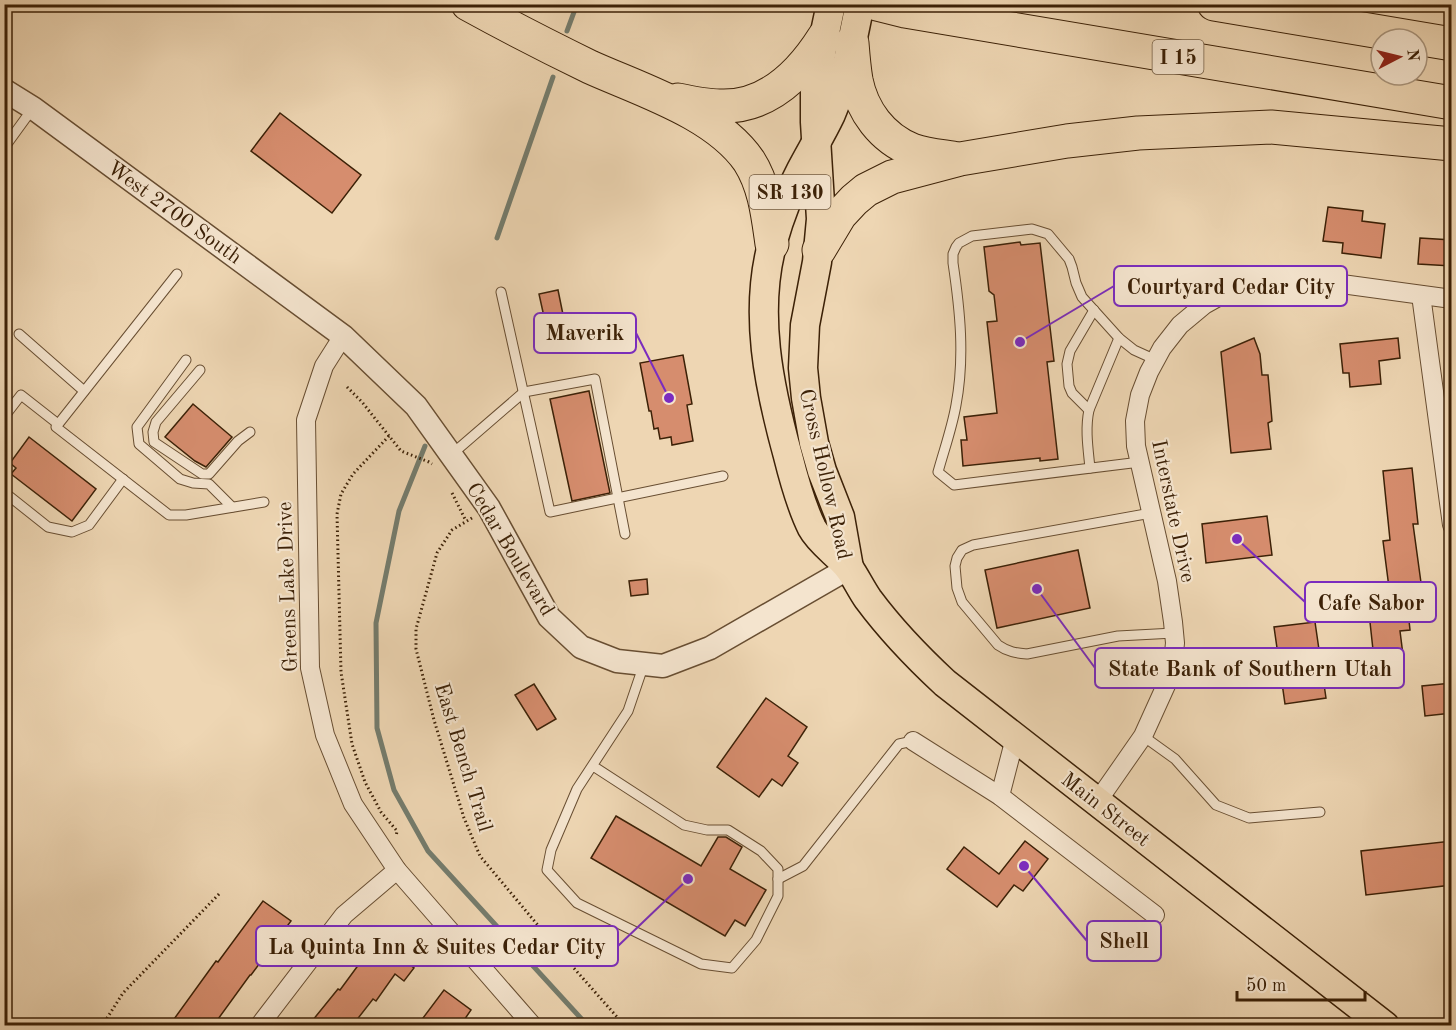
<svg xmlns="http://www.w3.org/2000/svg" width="1456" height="1030" font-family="'Old Standard TT',serif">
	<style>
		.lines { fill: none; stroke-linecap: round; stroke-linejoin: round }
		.stream { stroke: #747c6d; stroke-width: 5 }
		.building { fill: #d68d6e; stroke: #3c2107; stroke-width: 1.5 }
		.service-casing { stroke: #684e32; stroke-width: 11 }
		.minor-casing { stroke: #684e32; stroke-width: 20 }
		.tertiary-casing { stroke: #684e32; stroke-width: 25 }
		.primary-casing { stroke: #3c2107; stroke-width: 31 }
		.motorway-casing { stroke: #3c2107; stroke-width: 35 }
		.path { stroke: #3c2107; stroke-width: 3; stroke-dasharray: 1.5 3; stroke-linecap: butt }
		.service { stroke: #f4e4ce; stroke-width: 9 }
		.minor { stroke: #f4e4ce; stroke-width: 18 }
		.tertiary { stroke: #f4e4ce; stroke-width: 22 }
		.primary { stroke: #eed6b3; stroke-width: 28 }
		.motorway { stroke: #eed6b3; stroke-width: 33 }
		.labels { text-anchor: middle; stroke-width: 4.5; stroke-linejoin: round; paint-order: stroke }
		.shield { fill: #f4e4ce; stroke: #735c43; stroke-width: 1.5 }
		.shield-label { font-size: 20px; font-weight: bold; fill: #3c2107 }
		.street-label { font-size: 21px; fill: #3c2107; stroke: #f4e4ce }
		.leader { fill: none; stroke: #7b2cbf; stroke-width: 2 }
		.callout-dot { fill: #7b2cbf; stroke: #f4e4ce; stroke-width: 2 }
		.callout { fill: #f4e4ce; stroke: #7b2cbf; stroke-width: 2 }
		.callout-label { font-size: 22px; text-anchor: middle; font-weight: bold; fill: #3c2107 }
	</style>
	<rect width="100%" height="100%" fill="#eed6b3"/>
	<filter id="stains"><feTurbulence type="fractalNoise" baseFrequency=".00333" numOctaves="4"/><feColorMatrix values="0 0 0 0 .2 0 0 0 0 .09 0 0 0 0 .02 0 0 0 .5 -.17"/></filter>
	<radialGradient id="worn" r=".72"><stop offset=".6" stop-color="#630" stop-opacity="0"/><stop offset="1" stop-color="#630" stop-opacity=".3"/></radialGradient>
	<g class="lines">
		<!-- stream -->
		<g class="stream">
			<polyline points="567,31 577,4"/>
			<polyline points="497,238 553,77"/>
			<polyline points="425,446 399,511 376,623 377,728 394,790 428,851 588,1026"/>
		</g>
	</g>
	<!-- building -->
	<g class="building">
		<polygon points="280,113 361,175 332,213 251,151"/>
		<polygon points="1328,207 1363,211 1362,221 1385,224 1381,258 1342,253 1343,243 1323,241"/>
		<polygon points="1420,238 1452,240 1452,266 1418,264"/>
		<polygon points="1020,242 1021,245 1040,243 1054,361 1047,362 1058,459 1040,461 1040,458 963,466 961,440 967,440 964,417 997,413 987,322 997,321 994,295 989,291 984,247"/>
		<polygon points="558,290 570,349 552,353 539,294"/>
		<polygon points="1254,338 1260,354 1262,375 1268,375 1272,421 1268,423 1271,449 1231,453 1221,352"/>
		<polygon points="1398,338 1400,358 1379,361 1381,384 1350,387 1349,373 1343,373 1340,344"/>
		<polygon points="683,355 692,404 687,405 693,441 672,445 671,437 660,439 658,428 654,429 651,411 649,411 640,363"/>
		<polygon points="589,391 610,493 572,501 550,399"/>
		<polygon points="193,404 232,437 206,467 195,461 165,437"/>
		<polygon points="29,437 96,489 72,521 11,474 16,468 10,463"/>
		<polygon points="1412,468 1418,524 1413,524 1422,590 1406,592 1410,630 1400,631 1403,655 1374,659 1369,613 1392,611 1383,541 1390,540 1383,471"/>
		<polygon points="1267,516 1272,555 1206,563 1202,524"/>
		<polygon points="1078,550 1090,608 997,628 985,570"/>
		<polygon points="647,579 648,594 631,596 629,581"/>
		<polygon points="1315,622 1326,698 1285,704 1274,627"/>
		<polygon points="1452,683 1452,713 1425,716 1422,686"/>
		<polygon points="534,684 556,719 537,730 515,695"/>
		<polygon points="766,698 807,727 788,756 798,763 782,786 772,779 759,797 717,767"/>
		<polygon points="616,816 701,866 718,837 726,837 742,847 730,869 766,890 745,926 735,920 725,936 591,858"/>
		<polygon points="1025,841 1048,859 1023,891 1014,885 997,907 947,869 964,847 999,874"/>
		<polygon points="1452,841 1452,885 1366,895 1361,851"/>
		<polygon points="263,901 291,921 251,975 250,975 213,1026 169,1026 216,961 218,962"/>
		<polygon points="387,926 416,947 405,961 414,968 404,981 395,974 376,1001 373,999 352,1026 308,1026 338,989 340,990"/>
		<polygon points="444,990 471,1010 460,1026 417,1026"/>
	</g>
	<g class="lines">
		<!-- service casing -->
		<g class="service-casing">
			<g id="service">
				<polyline points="4,148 33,108"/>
				<polyline points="177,274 56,427 169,515 186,515 264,502"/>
				<polyline points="501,292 550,512 723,476"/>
				<polyline points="19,334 84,391"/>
				<polyline points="186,360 137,427 139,444 180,479 193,483 209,484 232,507"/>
				<polyline points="200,370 156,422 153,432 154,442 202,474 209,474 238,441 250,432"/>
				<polyline points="1089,410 1072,393 1069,386 1067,364 1070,351 1094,310"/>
				<polyline points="4,417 21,395 58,424"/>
				<polyline points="451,455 524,392 595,379 625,534"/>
				<path d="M 1140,462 L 954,485 L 938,472 C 944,450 952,428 956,405 C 965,357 960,310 953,263 L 953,254 L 956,247 L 959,243 L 972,236 L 1032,229 L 1048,234 L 1069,259 L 1072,267 L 1076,283 L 1082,297 L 1119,338 L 1134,350 L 1156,360"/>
				<path d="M 1090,468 C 1088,448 1085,429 1089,410 L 1119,338"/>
				<polyline points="4,492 48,527 72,532 89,525 123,479"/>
				<path d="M 1151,513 L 973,545 L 962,550 L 957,558 L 955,566 L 957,588 L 962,602 L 998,645 C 1008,652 1016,653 1027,654 L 1118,636 L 1174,633"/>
				<polyline points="1143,736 1175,759 1216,805 1249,818 1320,812"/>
				<polyline points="593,766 684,825 707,830 728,830 761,851 778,869 778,896 756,940 732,968 701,964 577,903 547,870 551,850 577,789 628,711 644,664"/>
				<polyline points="778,879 803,866 899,744 913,741"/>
			</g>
		</g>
		<!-- minor casing -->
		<g class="minor-casing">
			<g id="minor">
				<polyline points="1421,295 1452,525"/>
				<polyline points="343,336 324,366 306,420 310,668 325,735 353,804 397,870 533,1026"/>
				<polyline points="913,741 1000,796 1155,915"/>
				<polyline points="1000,796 1015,738"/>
				<polyline points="1097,802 1143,736 1172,672 1175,643 1173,622 1167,581 1136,446 1135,421 1140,395 1149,372 1162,348 1180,325 1204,305 1229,291 1266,280 1305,279 1452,299"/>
				<polyline points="259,1026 344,915 397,870"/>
			</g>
		</g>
		<!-- tertiary casing -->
		<g class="tertiary-casing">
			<polyline id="tertiary" points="4,90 33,108 343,336 416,406 489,508 549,617 581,647 617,661 663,666 710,648 849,568"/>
		</g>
		<!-- primary casing -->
		<g class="primary-casing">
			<g id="primary">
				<polyline points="831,4 824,37 815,92 815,122 821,219 817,262 805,325 803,368 806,398 814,443 822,471 840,517 849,568"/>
				<path d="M 860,4 C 852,41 846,79 831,114 C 822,133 811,151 801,170 C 789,193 780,216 773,241 C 753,312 769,387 788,456 C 794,480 801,506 812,528 C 820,543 839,555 849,568 C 856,578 861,589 868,599 C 891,630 917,657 945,683 L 1385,1026"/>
			</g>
		</g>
		<!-- motorway casing -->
		<g class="motorway-casing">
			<g id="motorway">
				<path d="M 468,4 C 508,26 549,47 590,67 C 641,90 716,113 749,161 C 765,186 768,216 772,244"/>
				<polyline points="877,4 905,11 1452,103"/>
				<polyline points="1214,4 1452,44"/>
				<path d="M 852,43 C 853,56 854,68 856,80 C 862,111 882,138 912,150 C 925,155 939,156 953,158"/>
				<path d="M 678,100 C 692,103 706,106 720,106 C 767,108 800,75 824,37"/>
				<polyline points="819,250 840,215 854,200 866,190 892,177 960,159 1067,141 1138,133 1271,127 1452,144"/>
			</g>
		</g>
		<!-- path -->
		<g class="path">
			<polyline points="347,387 362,402 401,451 429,462 432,464"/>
			<polyline points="389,436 353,474 341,494 337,514 341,672 352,744 365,782 381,812 397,831 396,837"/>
			<polyline points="452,493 466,521"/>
			<polyline points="472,518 452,530 437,553 416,629 416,649 434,720 464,818 480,856 572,966 625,1026"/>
			<polyline points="102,1026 123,993 220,893"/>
		</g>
		<!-- service -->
		<use href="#service" class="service"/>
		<!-- minor -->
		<use href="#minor" class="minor"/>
		<!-- tertiary -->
		<use href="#tertiary" class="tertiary"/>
		<!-- primary -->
		<use href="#primary" class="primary"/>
		<!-- motorway -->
		<use href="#motorway" class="motorway"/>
	</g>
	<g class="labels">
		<!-- shield labels -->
		<g class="shield">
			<rect x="1152.5" y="40" width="51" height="34" rx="4.5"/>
			<rect x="749.5" y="175" width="81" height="34" rx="4.5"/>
		</g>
		<g class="shield-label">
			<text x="1178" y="64">I 15</text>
			<text x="790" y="199">SR 130</text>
		</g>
		<!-- street labels -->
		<g class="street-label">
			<text transform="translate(175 212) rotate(36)" y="7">West 2700 South</text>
			<text transform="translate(826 474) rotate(77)" y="7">Cross Hollow Road</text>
			<text transform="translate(1174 511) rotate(78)" y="7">Interstate Drive</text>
			<text transform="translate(511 549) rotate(59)" y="7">Cedar Boulevard</text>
			<text transform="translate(287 587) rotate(-92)" y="7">Greens Lake Drive</text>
			<text transform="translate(464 757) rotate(73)" y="7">East Bench Trail</text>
			<text transform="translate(1106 809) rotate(38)" y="7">Main Street</text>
		</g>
	</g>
	<!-- callouts -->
	<path class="leader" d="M1020 342L1114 286M669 398L636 333M1237 539L1305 602M1037 589L1095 668M1024 866L1087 941M688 879L618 946"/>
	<g class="callout-dot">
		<circle cx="1020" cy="342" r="6"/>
		<circle cx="669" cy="398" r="6"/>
		<circle cx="1237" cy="539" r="6"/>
		<circle cx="1037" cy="589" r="6"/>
		<circle cx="1024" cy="866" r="6"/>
		<circle cx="688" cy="879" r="6"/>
	</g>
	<g class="callout">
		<rect x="1114" y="266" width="233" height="40" rx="6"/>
		<rect x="534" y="313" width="102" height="40" rx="6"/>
		<rect x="1305" y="582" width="131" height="40" rx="6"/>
		<rect x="1095" y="648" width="309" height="40" rx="6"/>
		<rect x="1087" y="921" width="74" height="40" rx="6"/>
		<rect x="256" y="926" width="362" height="40" rx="6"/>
	</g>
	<g class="callout-label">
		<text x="1231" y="294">Courtyard Cedar City</text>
		<text x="585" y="340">Maverik</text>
		<text x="1371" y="610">Cafe Sabor</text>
		<text x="1250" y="676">State Bank of Southern Utah</text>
		<text x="1124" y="948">Shell</text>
		<text x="437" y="954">La Quinta Inn &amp; Suites Cedar City</text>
	</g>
	<!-- margin -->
	<rect width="1456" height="1030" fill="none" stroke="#eed6b3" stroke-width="24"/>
	<rect x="6" y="6" width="1444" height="1018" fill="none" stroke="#3c2107" stroke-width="3"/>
	<rect x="12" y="12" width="1432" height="1006" fill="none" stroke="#3c2107" stroke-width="1.5"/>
	<!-- north arrow -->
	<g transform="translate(1399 57) rotate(83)"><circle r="28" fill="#f4e4ce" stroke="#aa967e" stroke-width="1.5"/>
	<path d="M0-4.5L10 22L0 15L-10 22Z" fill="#8f2418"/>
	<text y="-9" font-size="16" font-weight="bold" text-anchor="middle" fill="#3c2107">N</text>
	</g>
	<!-- scale -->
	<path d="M1237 991v9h128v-9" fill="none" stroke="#3c2107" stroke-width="3"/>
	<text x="1246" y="991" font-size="18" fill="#3c2107" stroke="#f4e4ce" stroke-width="4.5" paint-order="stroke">50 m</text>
	<rect width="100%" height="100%" filter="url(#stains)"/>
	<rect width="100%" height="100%" fill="url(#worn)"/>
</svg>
